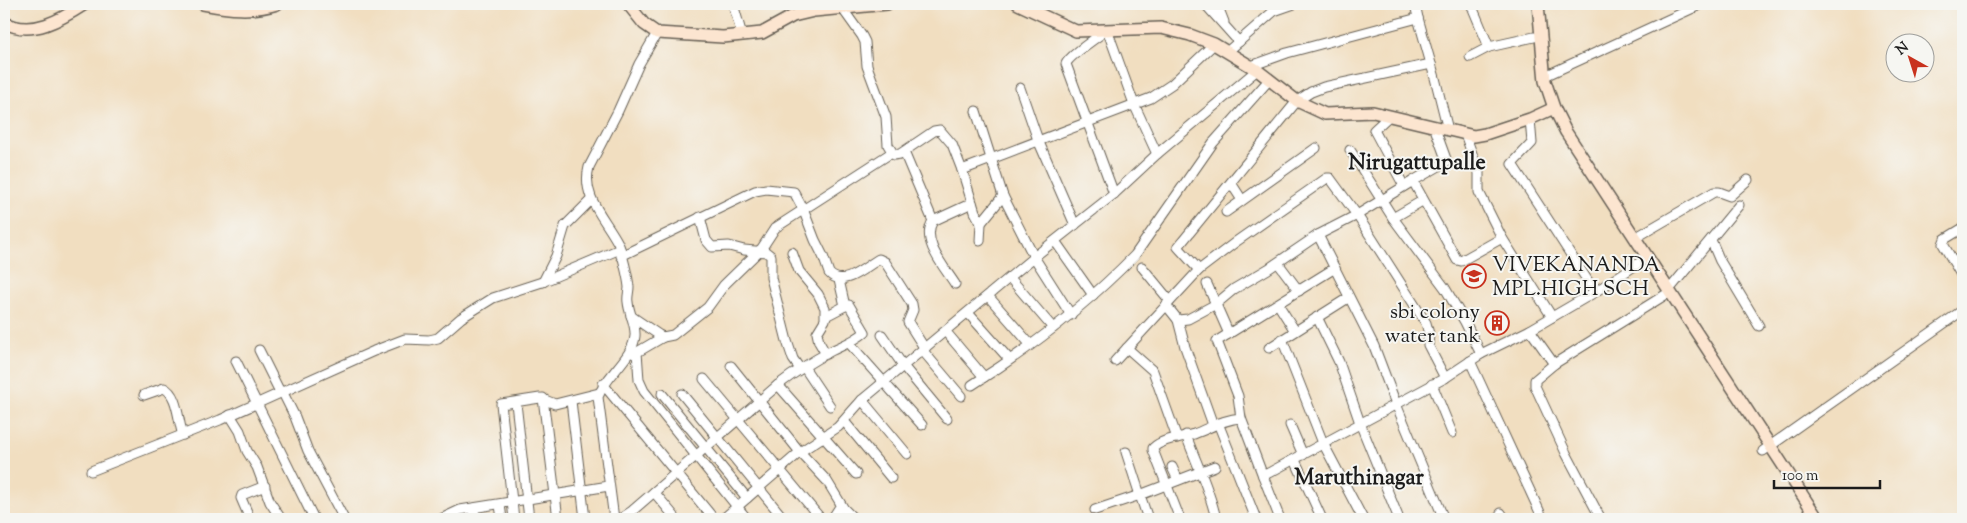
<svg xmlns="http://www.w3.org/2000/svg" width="1967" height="523" font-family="'Sorts Mill Goudy',serif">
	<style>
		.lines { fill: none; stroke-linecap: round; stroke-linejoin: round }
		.street-casing { stroke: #676055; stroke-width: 11 }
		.secondary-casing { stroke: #676055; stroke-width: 14 }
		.street { stroke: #fff; stroke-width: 9 }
		.secondary { stroke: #fce5d0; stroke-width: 11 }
		.labels { text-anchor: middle; stroke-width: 4; stroke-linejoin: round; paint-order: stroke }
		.poi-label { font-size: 21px; fill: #1c1c1c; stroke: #f6f6f2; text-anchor: start }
		.neighbourhood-label { font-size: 22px; font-weight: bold; fill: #1c1c1c; stroke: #f6f6f2 }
	</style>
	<rect width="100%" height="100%" fill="#f6f6f2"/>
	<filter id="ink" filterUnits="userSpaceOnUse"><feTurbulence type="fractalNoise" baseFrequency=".02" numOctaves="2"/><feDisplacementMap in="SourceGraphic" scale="10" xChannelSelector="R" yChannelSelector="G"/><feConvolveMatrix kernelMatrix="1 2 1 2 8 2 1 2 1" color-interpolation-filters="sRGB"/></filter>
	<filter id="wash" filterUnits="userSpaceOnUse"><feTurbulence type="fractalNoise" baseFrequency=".0096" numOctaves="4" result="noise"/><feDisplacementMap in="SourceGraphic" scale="20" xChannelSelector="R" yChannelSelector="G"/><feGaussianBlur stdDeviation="1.12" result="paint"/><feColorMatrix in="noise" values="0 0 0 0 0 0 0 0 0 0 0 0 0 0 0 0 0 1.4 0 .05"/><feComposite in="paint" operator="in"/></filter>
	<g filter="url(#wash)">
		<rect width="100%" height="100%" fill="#f1dec0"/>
	</g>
	<g filter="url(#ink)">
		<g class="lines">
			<!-- street casing -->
			<g class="street-casing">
				<g id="street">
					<polyline points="733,4 742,35"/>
					<polyline points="1205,4 1239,42"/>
					<polyline points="1217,4 1224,22"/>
					<polyline points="1471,4 1489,47 1534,37"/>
					<polyline points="842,8 862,36 865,42 867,66 886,117 888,145 894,155 900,154 934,131 940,130 952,144 962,170"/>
					<polyline points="1418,18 1435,78 1448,130"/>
					<path d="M 1104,32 C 1096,38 1068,57 1066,64 L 1114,194"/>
					<polyline points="1108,32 1134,104 1157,154"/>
					<polyline points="1227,52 1274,11 1294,4"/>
					<polyline points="1470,57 1489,47"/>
					<polyline points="1431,64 1324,87 1311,92 1297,101 1178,247 1199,270 1237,241 1327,178 1330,178 1357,215 1426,323 1429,334 1428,345 1445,378"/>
					<polyline points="1251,66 1287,53 1418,18 1415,4"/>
					<polyline points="1545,76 1702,4"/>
					<polyline points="1020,88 1038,140 1075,225"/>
					<polyline points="976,111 1003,196"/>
					<polyline points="1389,116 1374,130 1404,186"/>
					<polyline points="1530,119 1532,143 1512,164 1595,292"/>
					<polyline points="1465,134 1479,173 1479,192 1502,238 1552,317"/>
					<polyline points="1350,150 1393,218 1445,288 1465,322 1481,354"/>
					<polyline points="904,152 933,221"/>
					<polyline points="1413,181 1446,162 1446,159 1434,126"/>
					<polyline points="1231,183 1242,200"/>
					<polyline points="1226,212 1316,148"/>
					<polyline points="700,217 706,240 712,247 729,246 744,250 766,252 771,256 771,278 787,341 793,359 800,369"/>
					<polyline points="1393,218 1422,201"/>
					<polyline points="1963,228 1945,239 1943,244 1963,278"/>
					<polyline points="1318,235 1374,346 1396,404 1444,519"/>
					<polyline points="1635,238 1714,192 1719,192 1730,196 1748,180"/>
					<polyline points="1711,240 1720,261 1759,326"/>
					<polyline points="980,241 981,223"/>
					<polyline points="1055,241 1093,295"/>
					<polyline points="792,252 799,271 818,294 825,308 825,320 817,333 819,342 826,354"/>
					<path d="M 621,256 L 755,191 L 766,189 L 794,192 L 803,209 L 815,240 L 823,256 L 829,273 C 843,289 865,267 879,259 L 885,262 L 912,304 L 913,310 L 908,322 L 925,349"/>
					<polyline points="1278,263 1299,291"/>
					<polyline points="1142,267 1170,301"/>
					<polyline points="1335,268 1217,341 1238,396 1241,418 1263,476 1445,378 1481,354 1530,330 1595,292 1648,257"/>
					<polyline points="1010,278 1053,328"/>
					<polyline points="839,280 845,306"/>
					<polyline points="543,282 556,256 565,226 591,200"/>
					<path d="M 955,284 C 945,268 920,240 933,221 L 972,203"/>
					<polyline points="1207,284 1229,334"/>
					<polyline points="1669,290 1739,205"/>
					<polyline points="988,296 1030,344"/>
					<polyline points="1278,304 1295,331"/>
					<polyline points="1166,305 1178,320 1188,319 1216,304 1234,289 1268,269 1318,235 1357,215 1413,181 1457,260 1461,261 1502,238"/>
					<polyline points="968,313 1009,359"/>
					<polyline points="1071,315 1034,257 1003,196 981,223 975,212 962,170 1151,98 1172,84 1214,44"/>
					<polyline points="631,316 659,335 663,337 673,335 708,307 724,285 762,248 775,228 891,153"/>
					<polyline points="1317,317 1339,362 1360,423 1399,519"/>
					<polyline points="1178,320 1185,347 1213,425"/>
					<polyline points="1530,330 1554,364"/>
					<polyline points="946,332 984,377"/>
					<polyline points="882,335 904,367 947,419"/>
					<polyline points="1282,339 1323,443 1363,519"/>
					<polyline points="849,343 922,425"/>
					<polyline points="1127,348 1153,371 1177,438"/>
					<polyline points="1269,348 1348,298"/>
					<polyline points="259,350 280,392"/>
					<polyline points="923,351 961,396"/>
					<polyline points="637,352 639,380 644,391 747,519"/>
					<polyline points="634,354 663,337"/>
					<polyline points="236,361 314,519"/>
					<polyline points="1115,361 1199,270"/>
					<polyline points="1470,361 1543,519"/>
					<polyline points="731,366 800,452 827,481 844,509 854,519"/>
					<polyline points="804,367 830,406"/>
					<polyline points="704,379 821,519"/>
					<polyline points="603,384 714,519"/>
					<polyline points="1432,384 1452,433"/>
					<polyline points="778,385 856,474"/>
					<path d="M 972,385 C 1031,348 1086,305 1135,255 L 1213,143 L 1269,80"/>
					<polyline points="282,391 295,417 308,451 344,519"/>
					<polyline points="662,394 747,498"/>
					<polyline points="682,394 784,519"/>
					<path d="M 144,395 L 164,388 C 178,394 178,422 183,435"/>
					<polyline points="543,398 558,519"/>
					<polyline points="862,400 907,454"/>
					<polyline points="571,401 585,519"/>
					<polyline points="516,403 529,519"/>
					<polyline points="230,415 240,431 247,451 257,467 270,502 281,519"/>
					<polyline points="844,421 891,478"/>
					<polyline points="1218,423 1256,519"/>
					<polyline points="1290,425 1303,455"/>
					<path d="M 1186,435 C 1196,463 1210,490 1216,519"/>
					<polyline points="1763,451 1963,310"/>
					<polyline points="1295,460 1322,519"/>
					<polyline points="1172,467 1178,480"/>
					<polyline points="91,471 220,420 374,351 405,339 429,340 438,338 461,318 493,298 542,282 620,249"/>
					<polyline points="1263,476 1280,519"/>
					<polyline points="654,492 674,516"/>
					<polyline points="500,505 502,519"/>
					<polyline points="474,509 475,519"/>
					<polyline points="1095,510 1140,495 1126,452"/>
					<polyline points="1501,513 1505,519"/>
					<polyline points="250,519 241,498 242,495 265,486"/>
					<polyline points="444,519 443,518 460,510 609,486"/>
					<polyline points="514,519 501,404 540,398 555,404 599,393"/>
					<path d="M 614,519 L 598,397 C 606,375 633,358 635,336 C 636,324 629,314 628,302 C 627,297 629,292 629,287 C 628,277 622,252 618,243 C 605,218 581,197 589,167 L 618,111 L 639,64 L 657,33"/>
					<path d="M 620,519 L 632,511 L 778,385 C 795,372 812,361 831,351 C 843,345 855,341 865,332 L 849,305 L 845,306 L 826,316"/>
					<polyline points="723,519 800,452 838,427 862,400 1034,257 1114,194 1157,154 1257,70"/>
					<polyline points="832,519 841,505"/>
					<polyline points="1148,519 1140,495 1215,466"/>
					<path d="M 1180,519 L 1153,450 L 1153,448 C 1164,438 1181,438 1194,434 C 1210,428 1224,419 1241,418"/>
					<polyline points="1601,519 1566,453 1535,386 1535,380 1554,364 1665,295"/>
				</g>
			</g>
			<!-- secondary casing -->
			<g class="secondary-casing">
				<g id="secondary">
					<path d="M 203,4 C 230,9 251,12 277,4"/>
					<polyline points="628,4 644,24 657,33 723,37 762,33 793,16 814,11 887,4"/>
					<polyline points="1018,4 1076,31 1161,28 1190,35 1214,44 1257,70 1297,101 1325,114 1373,112 1474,136 1485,134 1530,119 1554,108"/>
					<polyline points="1538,4 1545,81 1554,108 1566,132 1818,519"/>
					<path d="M 4,22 C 31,38 62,19 85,4"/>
				</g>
			</g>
			<!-- street -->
			<use href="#street" class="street"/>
			<!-- secondary -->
			<use href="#secondary" class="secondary"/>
		</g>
	</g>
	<!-- icons -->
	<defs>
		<g id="school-ring" transform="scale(1.25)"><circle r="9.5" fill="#f6f6f2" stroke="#c8321e" stroke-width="1.5"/><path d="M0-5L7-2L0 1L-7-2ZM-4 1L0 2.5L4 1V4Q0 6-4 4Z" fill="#c8321e"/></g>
		<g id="building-ring" transform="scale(1.25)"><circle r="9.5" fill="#f6f6f2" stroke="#c8321e" stroke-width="1.5"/><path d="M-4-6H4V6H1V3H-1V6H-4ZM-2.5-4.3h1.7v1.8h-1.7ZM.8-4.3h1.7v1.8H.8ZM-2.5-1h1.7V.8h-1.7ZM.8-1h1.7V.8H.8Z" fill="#c8321e"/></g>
	</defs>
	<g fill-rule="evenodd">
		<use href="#school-ring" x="1474" y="276"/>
		<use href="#building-ring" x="1497" y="323"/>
	</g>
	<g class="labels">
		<!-- poi labels -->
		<g class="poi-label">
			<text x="1492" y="271">VIVEKANANDA<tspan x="1492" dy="24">MPL.HIGH SCH</tspan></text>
			<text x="1480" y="318" text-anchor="end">sbi colony<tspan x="1480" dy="24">water tank</tspan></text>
		</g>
		<!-- neighbourhood labels -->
		<g class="neighbourhood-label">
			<text x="1417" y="169">Nirugattupalle</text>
			<text x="1359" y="484">Maruthinagar</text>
		</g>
	</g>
	<!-- margin -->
	<rect width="1967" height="523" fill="none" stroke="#f6f6f2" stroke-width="20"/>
	<!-- north arrow -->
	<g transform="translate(1910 58) rotate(321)"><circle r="24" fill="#f6f6f2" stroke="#9f9f9c"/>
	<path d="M0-4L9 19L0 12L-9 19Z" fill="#c8321e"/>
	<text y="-8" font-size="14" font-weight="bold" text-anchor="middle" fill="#1c1c1c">N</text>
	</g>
	<!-- scale -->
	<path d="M1774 480v8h106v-8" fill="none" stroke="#1c1c1c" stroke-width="2.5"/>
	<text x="1782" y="480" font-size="15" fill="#1c1c1c" stroke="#f6f6f2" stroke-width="4" paint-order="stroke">100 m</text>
</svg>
